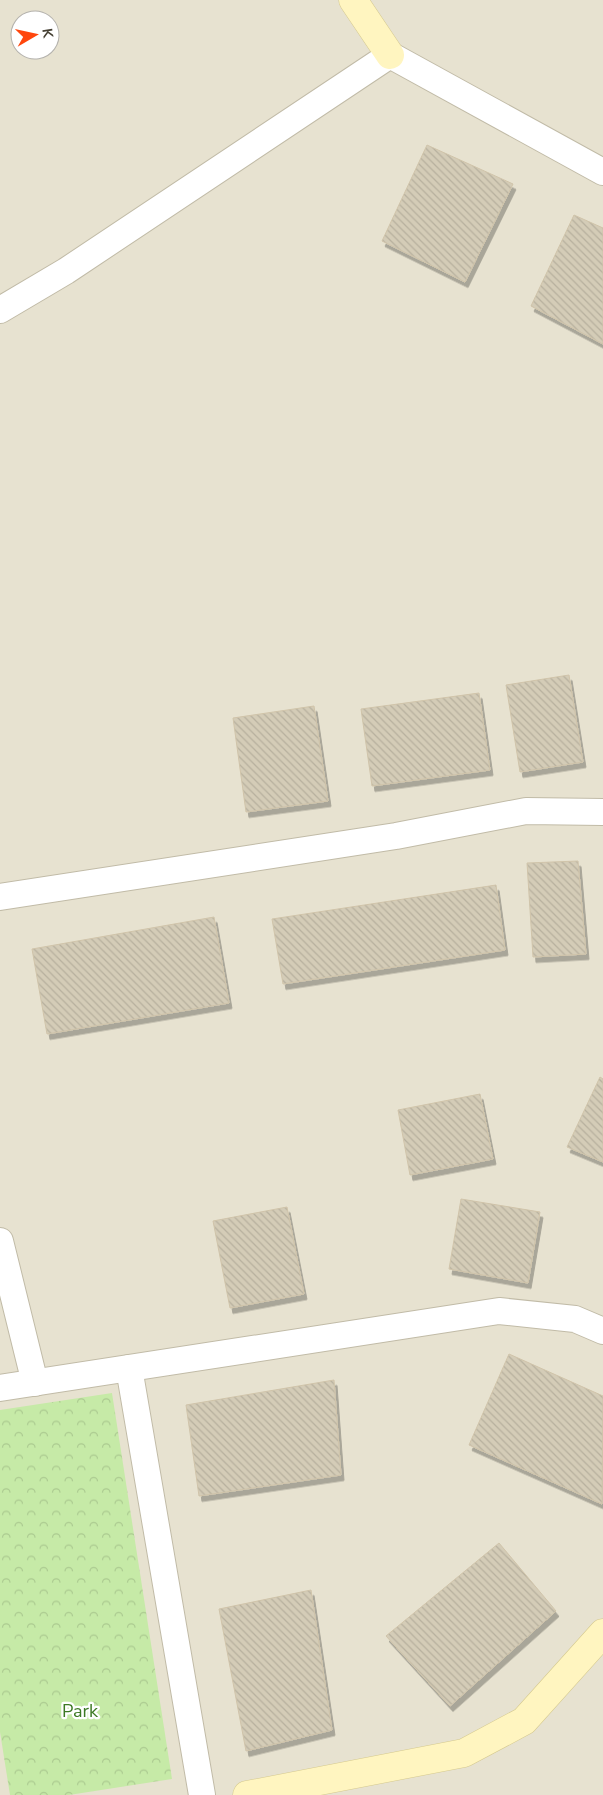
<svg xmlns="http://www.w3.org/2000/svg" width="603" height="1795" font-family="'Nunito Sans',sans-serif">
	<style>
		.residential { fill: #e7e2d0; fill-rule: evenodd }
		.park { fill: url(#park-crowns) }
		.building { fill: url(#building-back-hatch); stroke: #d0c4aa; filter: url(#shadow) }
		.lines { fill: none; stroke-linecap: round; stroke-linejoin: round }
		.street-casing { stroke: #c1bba7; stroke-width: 28 }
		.secondary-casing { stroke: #d5c98e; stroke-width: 29 }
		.street { stroke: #fff; stroke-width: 26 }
		.secondary { stroke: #fff5c0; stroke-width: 28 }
		.labels { text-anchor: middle; stroke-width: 4.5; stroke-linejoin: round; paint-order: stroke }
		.park-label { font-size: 18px; fill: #3c7923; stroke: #fff }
	</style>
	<defs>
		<pattern id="park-crowns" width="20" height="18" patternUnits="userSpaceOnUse" patternTransform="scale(1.25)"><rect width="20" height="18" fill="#c6eaa7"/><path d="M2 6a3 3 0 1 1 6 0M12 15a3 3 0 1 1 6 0" fill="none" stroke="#abca90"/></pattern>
		<pattern id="building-back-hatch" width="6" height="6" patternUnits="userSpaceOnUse" patternTransform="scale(1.25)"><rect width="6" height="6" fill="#d4ccb7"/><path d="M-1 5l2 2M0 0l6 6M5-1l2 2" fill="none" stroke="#b7b09e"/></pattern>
		<filter id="shadow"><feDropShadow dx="3" dy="5.5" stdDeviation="0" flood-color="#0004"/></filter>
	</defs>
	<rect width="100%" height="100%" fill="#f2efe2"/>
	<!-- residential -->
	<path class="residential" d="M 0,0 L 603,0 L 603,1795 L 0,1795 ZM 20,20 L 50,20 L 50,50 L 20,50 Z"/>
	<!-- park -->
	<polygon class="park" points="112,1393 172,1779 69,1795 10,1795 0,1732 0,1410"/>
	<!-- building -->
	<g class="building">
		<polygon points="427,145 513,184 465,282 382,241"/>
		<polygon points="574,215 603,228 603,344 531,306"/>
		<polygon points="569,675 583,762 520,772 506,685"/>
		<polygon points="479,693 490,770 372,786 361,709"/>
		<polygon points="314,706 328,801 246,812 233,718"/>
		<polygon points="578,861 586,954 533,957 527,863"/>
		<polygon points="496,885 505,950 283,984 272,919"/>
		<polygon points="214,917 229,1003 47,1034 32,949"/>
		<polygon points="600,1077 603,1079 603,1162 567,1147"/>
		<polygon points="480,1094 493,1159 410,1175 398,1110"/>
		<polygon points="461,1199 540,1212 528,1283 449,1269"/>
		<polygon points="287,1207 304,1294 230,1308 213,1221"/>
		<polygon points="509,1354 603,1396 602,1504 469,1445"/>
		<polygon points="334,1380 341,1475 199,1496 186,1405"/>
		<polygon points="499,1543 556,1611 450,1706 386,1636"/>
		<polygon points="311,1590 332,1730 246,1751 219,1609"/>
	</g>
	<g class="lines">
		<!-- street casing -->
		<g class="street-casing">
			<g id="street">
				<polyline points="0,310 66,271 390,55 603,172"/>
				<polyline points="0,897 396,836 526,811 603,812"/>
				<polyline points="0,1241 35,1383"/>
				<polyline points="129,1368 202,1795"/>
				<polyline points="0,1388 499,1311 575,1319 603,1331"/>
			</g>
		</g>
		<!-- secondary casing -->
		<g class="secondary-casing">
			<g id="secondary">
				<polyline points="353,0 390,55"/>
				<polyline points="247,1795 464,1753 524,1721 603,1633"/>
			</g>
		</g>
		<!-- street -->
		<use href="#street" class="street"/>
		<!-- secondary -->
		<use href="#secondary" class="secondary"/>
	</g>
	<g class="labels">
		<!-- park labels -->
		<g class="park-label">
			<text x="80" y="1717">Park</text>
		</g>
	</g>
	<!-- north arrow -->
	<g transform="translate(35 35) rotate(81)"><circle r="24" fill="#ffffff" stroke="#b4b2ad"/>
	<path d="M0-4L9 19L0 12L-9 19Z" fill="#ff460d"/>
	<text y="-8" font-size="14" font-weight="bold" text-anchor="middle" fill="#443f32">K</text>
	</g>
</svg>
